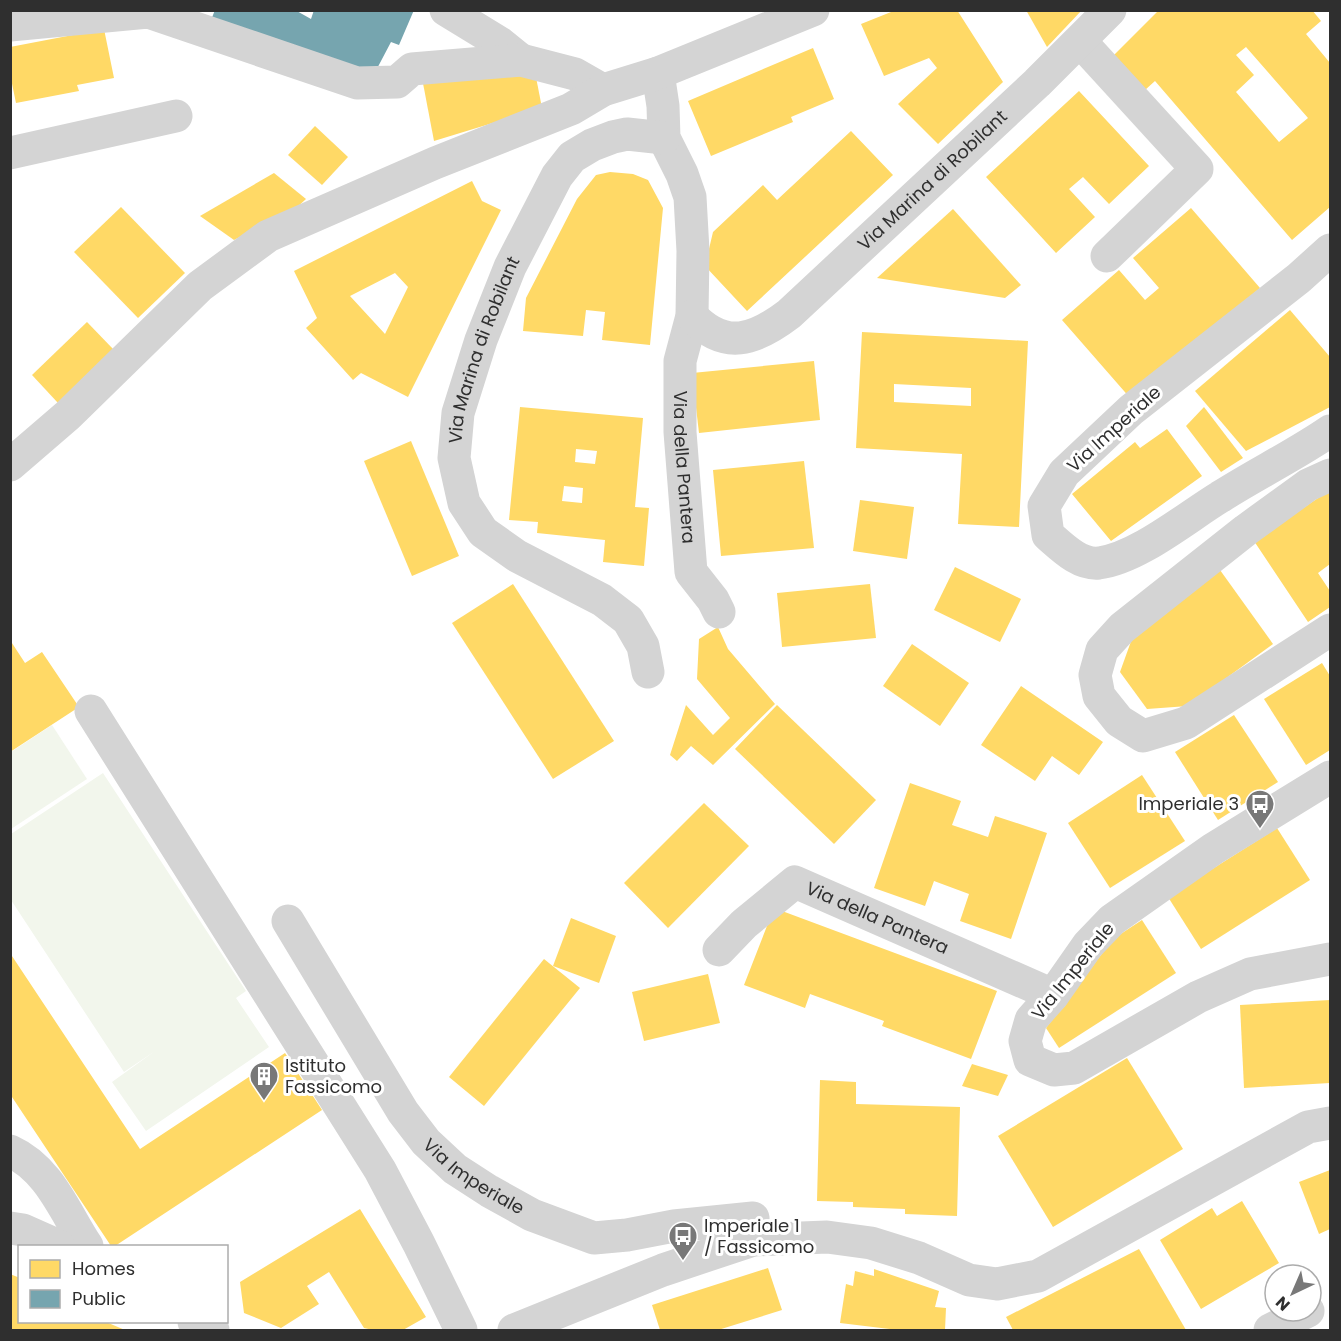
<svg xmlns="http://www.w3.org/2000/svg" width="1341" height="1341" font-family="Poppins,sans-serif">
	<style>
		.green { fill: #f2f6ec }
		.homes { fill: #ffd966; fill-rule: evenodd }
		.public { fill: #76a5af }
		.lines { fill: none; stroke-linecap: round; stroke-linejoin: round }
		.minor { stroke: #d4d4d4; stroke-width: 33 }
		.labels { text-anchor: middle; stroke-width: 6; stroke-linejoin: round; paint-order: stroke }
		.street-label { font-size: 18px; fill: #2f2f2f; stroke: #fff }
		.poi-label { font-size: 18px; fill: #2f2f2f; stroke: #fff; text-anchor: start }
	</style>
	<rect width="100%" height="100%" fill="#fff"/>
	<!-- green -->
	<g class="green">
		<polygon points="52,725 87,779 11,829 11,752"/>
		<polygon points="103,773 246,991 236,998 269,1047 146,1131 112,1082 155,1051 124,1072 11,900 11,834"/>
	</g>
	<!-- homes -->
	<g class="homes">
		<polygon points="896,10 957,10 1003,82 938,144 898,104 937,68 929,58 884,76 861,24"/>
		<polygon points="1026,10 1082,10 1047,47"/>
		<path d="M 1159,10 L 1312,10 L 1321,21 L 1306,34 L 1330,63 L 1330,207 L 1292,240 L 1155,81 L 1145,90 L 1114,55 ZM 1246,47 L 1308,118 L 1279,142 L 1236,92 L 1254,75 L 1236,55 Z"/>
		<polygon points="104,29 114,78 77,85 79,91 16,103 10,74 10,47"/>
		<polygon points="813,48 834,99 791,117 793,122 711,156 688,101"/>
		<polygon points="535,72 542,108 434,141 422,78"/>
		<polygon points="1079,91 1149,166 1109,204 1083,177 1069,189 1095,217 1056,253 986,177"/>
		<polygon points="315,126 348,157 322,185 288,155"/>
		<polygon points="851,131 893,175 747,311 705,266 713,232 763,185 777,200"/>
		<polygon points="610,172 633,174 648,180 663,208 650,345 602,340 605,312 586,310 583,336 523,331 526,298 577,199 596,175"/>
		<polygon points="274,173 306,199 294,210 234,240 200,216"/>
		<path d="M 472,181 L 482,201 L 501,210 L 408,397 L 361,373 L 353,380 L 306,328 L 317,318 L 294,271 ZM 395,273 L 408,287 L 385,334 L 350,296 Z"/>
		<polygon points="121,207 185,273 138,318 74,252"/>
		<polygon points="1191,208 1260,288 1131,399 1062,320 1119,270 1145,300 1159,288 1133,258"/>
		<polygon points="953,209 1021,285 1005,298 877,278"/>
		<polygon points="1290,310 1330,357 1330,407 1246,451 1195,391"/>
		<polygon points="87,322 114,350 58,403 32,375"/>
		<path d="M 862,332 L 1028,341 L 1019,527 L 958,524 L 962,454 L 856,448 ZM 894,384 L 971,388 L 971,406 L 894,402 Z"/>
		<polygon points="814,361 820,420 699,433 692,373"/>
		<path d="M 520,407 L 643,418 L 635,507 L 649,508 L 644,566 L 603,562 L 605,540 L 537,533 L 538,522 L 509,520 ZM 576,449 L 597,451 L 595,464 L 575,462 ZM 564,486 L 583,488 L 582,503 L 562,501 Z"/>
		<polygon points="1204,407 1243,458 1221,472 1186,426"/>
		<polygon points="1167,429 1202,476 1111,541 1072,494 1135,442 1140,448"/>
		<polygon points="411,441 459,556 412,576 364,461"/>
		<polygon points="804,461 814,548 721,556 713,470"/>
		<polygon points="1330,490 1330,564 1318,573 1330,591 1330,607 1308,622 1254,541"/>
		<polygon points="860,500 914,507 907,559 853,551"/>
		<polygon points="955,567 1021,599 1000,642 934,610"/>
		<polygon points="1220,570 1273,644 1188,706 1147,709 1120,672 1134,633"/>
		<polygon points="513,584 614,741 553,779 452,623"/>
		<polygon points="870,584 876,638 782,647 777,593"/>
		<polygon points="718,627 728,649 775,704 713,765 691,746 677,761 670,755 686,705 713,735 730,718 697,679 699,639"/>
		<polygon points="10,640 25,663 42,652 79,707 10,752"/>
		<polygon points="912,644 969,683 940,726 883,686"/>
		<polygon points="1322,663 1330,676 1330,750 1306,765 1264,699"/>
		<polygon points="1021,686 1103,742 1079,775 1052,756 1035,781 981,745"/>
		<polygon points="777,705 876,800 834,844 735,749"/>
		<polygon points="1234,715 1278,782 1218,820 1175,752"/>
		<polygon points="1142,775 1185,841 1110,888 1068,823"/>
		<polygon points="910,783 961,801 952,825 988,837 995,816 1047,833 1011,939 960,921 969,894 934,881 925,906 874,888"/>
		<polygon points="704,803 749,846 668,928 624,883"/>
		<polygon points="1277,828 1310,880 1201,949 1168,897"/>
		<polygon points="774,908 997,991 971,1059 882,1026 884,1021 810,994 805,1008 744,985"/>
		<polygon points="571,918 616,936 599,983 553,966"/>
		<polygon points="1142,920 1176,973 1059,1048 1046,1028 1113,939"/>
		<polygon points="10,953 140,1149 285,1053 322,1110 115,1246 111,1246 10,1094"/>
		<polygon points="544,959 580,988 484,1106 449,1077"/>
		<polygon points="708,974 720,1023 644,1041 632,992"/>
		<polygon points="1330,1000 1330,1083 1244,1088 1240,1005"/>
		<polygon points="1127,1058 1183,1149 1053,1227 998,1136"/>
		<polygon points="972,1064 1008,1075 998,1096 962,1086"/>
		<polygon points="820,1080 856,1082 856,1104 960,1107 957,1216 905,1214 905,1209 853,1207 853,1202 817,1201"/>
		<polygon points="1330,1170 1330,1229 1319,1234 1299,1182"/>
		<polygon points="1242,1201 1279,1263 1201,1309 1160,1240 1212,1208 1217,1216"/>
		<polygon points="360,1209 426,1317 403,1330 373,1330 364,1328 329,1272 307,1286 319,1304 281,1328 244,1313 240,1282"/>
		<polygon points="1139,1249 1186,1330 1013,1330 1006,1317"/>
		<polygon points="768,1268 782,1310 718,1330 660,1330 652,1305"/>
		<polygon points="874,1269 939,1291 935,1307 946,1308 945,1330 898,1330 840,1323 846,1284 853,1286 855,1271 874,1276"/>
		<polygon points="10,1274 20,1278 20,1322 106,1322 125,1330 10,1330"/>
	</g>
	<!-- public -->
	<polygon class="public" points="215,10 295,10 311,19 314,10 414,10 399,45 391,42 371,80 211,20"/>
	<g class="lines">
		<!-- minor -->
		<g class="minor">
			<polyline points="446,10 500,43 521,60"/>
			<polyline points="10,25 148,12 357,83 397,82 412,69 521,60 575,74 603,90"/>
			<polyline points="1080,41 1197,169 1107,256"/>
			<path id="s1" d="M 658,73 L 663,106 L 664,138 L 682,174 L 690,197 L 693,251 L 692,316 L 680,361 L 680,432 L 691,572 L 713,600 L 719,612"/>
			<polyline points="10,153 176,116"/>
			<path d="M 1330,250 L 1299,278 L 1131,410 L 1064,473 L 1044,506 L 1048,535 C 1062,547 1079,565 1099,563 C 1138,558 1187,517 1220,497 C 1256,474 1295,455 1330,431"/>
			<path id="s2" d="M 692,316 C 725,351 755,340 789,314 L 1037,83 L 1110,10"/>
			<polyline points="10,465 68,415 200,286 268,236 435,163 571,109 603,90 658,73 813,10"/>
			<polyline points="1330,475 1308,485 1246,530 1122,628 1102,650 1095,675 1099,696 1119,721 1143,736 1186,723 1330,630"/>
			<path id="s3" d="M 648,672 L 643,646 L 628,620 L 602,600 L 517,556 L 483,532 L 464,503 L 454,458 L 458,413 L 481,340 L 510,267 L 557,176 L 572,157 L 592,145 L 613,137 L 627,134 L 664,138"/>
			<polyline points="91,711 380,1170 419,1244 461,1330"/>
			<polyline points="1330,777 1213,849 1112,920 1088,945 1053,995 1031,1020 1025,1041 1030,1060 1054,1070 1074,1068 1198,997 1250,974 1330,959"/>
			<path id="s4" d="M 288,921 L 403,1112 L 426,1142 L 455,1169 L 489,1191 L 532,1215 L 594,1238 L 627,1235 L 674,1226 L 753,1218 L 753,1240"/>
			<path id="s5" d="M 719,950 L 744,924 L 795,882 L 1053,995"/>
			<path d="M 10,1151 C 50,1169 65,1213 87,1246"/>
			<polyline points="10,1228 23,1230 59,1246"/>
			<polyline points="194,1322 213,1330"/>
			<polyline points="514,1330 663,1270 753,1240 827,1237 871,1243 919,1258 969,1280 997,1284 1038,1276 1308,1127 1330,1123"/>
			<polyline points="1270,1330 1308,1311"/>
		</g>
	</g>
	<!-- icons -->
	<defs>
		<g id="bus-pin" transform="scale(1.5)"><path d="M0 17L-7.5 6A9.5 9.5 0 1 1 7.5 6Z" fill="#787878" stroke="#fff"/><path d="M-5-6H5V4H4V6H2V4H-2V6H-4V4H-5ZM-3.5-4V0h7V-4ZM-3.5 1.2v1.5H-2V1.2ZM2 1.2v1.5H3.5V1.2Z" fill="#fff"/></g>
		<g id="building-pin" transform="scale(1.5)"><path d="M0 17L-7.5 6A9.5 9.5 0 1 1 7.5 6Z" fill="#787878" stroke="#fff"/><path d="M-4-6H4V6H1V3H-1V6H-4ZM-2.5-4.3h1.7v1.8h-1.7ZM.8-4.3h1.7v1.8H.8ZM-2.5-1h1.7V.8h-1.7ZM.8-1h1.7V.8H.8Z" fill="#fff"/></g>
	</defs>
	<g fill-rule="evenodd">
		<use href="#bus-pin" x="1260" y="804"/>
		<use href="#building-pin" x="264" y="1076"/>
		<use href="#bus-pin" x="683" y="1236"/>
	</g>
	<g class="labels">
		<!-- street labels -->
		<g class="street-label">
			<text dy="6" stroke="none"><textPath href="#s2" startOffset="306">Via Marina di Robilant</textPath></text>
			<text dy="6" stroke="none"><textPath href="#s3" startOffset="420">Via Marina di Robilant</textPath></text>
			<text transform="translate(1114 429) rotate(-42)" y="6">Via Imperiale</text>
			<text dy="6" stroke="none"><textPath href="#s1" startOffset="402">Via della Pantera</textPath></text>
			<text dy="6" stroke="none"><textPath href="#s5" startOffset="192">Via della Pantera</textPath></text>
			<text transform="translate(1073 971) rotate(-51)" y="6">Via Imperiale</text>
			<text dy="6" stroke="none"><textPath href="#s4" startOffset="320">Via Imperiale</textPath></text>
		</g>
		<!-- poi labels -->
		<g class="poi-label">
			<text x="1239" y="810" text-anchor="end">Imperiale 3</text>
			<text x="285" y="1072">Istituto<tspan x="285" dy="21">Fassicomo</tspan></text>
			<text x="704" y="1232">Imperiale 1<tspan x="704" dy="21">/ Fassicomo</tspan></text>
		</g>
	</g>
	<!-- border -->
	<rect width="1341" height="1341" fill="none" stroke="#2f2f2f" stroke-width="24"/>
	<!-- legend -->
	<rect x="18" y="1245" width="210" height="78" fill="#ffffff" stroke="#acacac" stroke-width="1.5"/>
	<rect x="30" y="1260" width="30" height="18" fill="#ffd966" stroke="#acacac" stroke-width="1.5"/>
	<text x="72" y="1275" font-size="18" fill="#2f2f2f">Homes</text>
	<rect x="30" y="1290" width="30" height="18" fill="#76a5af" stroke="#acacac" stroke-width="1.5"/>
	<text x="72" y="1305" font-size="18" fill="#2f2f2f">Public</text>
	<!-- north arrow -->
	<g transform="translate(1293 1293) rotate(224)"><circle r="28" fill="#ffffff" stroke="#acacac" stroke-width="1.5"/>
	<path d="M0-4.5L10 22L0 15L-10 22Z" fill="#787878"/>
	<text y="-9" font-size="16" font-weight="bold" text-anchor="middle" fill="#2f2f2f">N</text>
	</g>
</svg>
